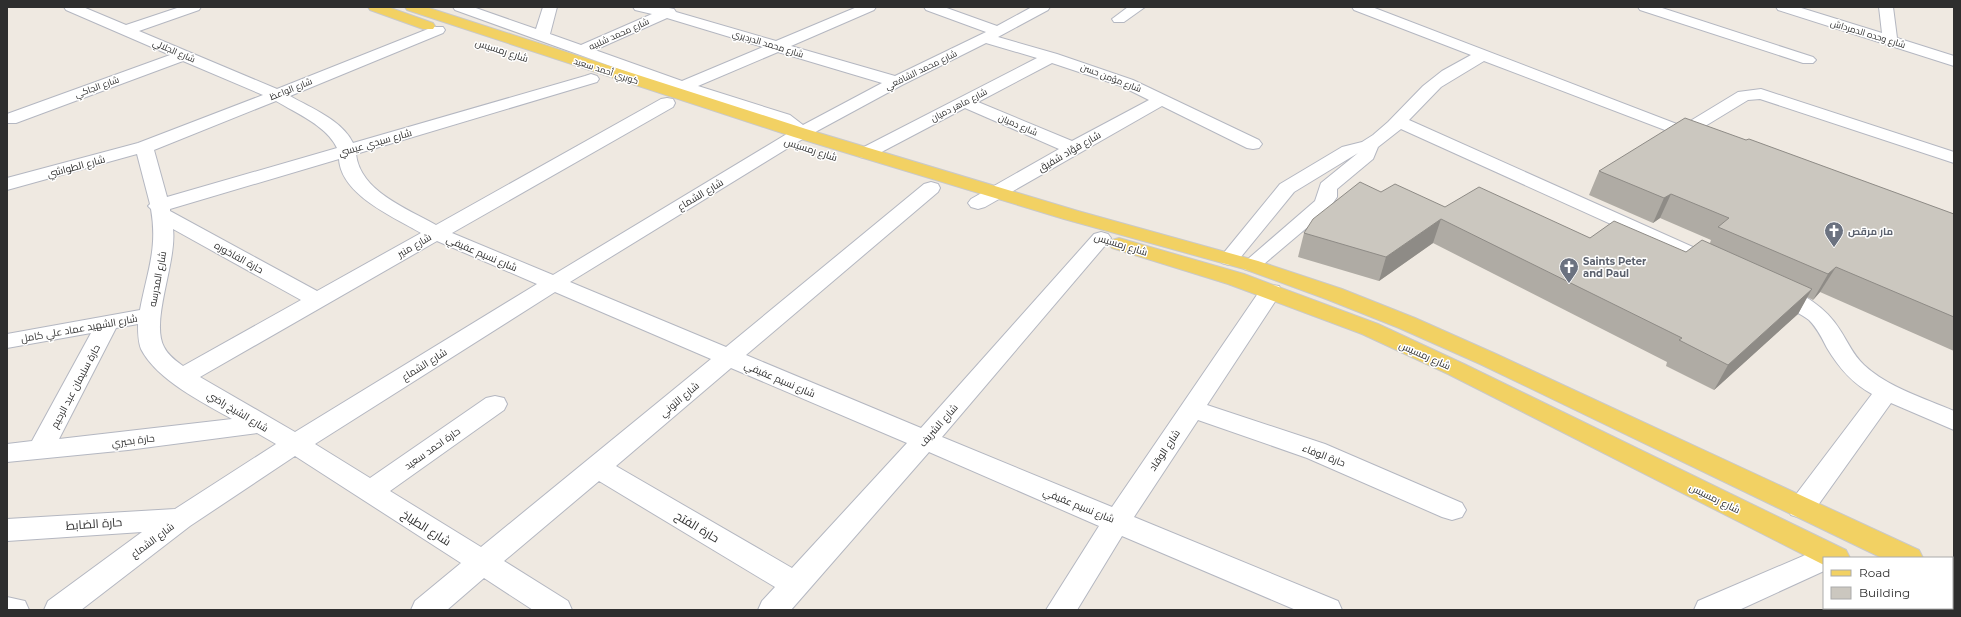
<svg xmlns="http://www.w3.org/2000/svg" width="1961" height="617" font-family="Montserrat,Cairo,sans-serif">
	<style>
		.lines { fill: none; stroke-linecap: round; stroke-linejoin: round }
		.minor-casing { stroke: #b4b7c1; stroke-width: 2 }
		.major-casing { stroke: #c9c9c9; stroke-width: 2 }
		.minor { fill: #fff; fill-rule: evenodd }
		.major { fill: #f2d163; fill-rule: evenodd }
		.wall { fill: #afaba4 }
		.shaded-wall { fill: #8e8b86 }
		.building { fill: #cbc7bf; stroke: #8e8b86 }
		.labels { text-anchor: middle; stroke-width: 3; stroke-linejoin: round; paint-order: stroke }
		.far-street-label { font-size: 9px; fill: #2e2e2e; stroke: #fff }
		.street-label { font-size: 10px; fill: #2e2e2e; stroke: #fff }
		.worship-label { font-size: 10px; font-weight: bold; fill: #5b616d; stroke: #fff; text-anchor: start }
		.near-street-label { font-size: 12px; fill: #2e2e2e; stroke: #fff }
	</style>
	<rect width="100%" height="100%" fill="#efe9e1"/>
	<g class="lines">
		<!-- minor casing -->
		<g class="minor-casing">
			<g id="minor">
				<path d="M 64,7 L 83,7 L 126,25 L 180,7 L 201,7 L 199,10 L 139,31 L 277,89 L 433,27 L 443,27 L 445,30 L 443,33 L 290,96 C 311,108 342,120 353,143 L 585,76 L 591,74 L 597,76 L 599,79 L 597,82 L 356,154 C 360,191 406,208 436,225 L 661,99 L 667,98 L 673,99 L 675,103 L 673,107 L 452,233 L 553,275 L 790,132 L 778,123 L 677,90 L 455,10 L 453,7 L 473,7 L 536,29 L 543,7 L 557,7 L 550,34 L 581,45 L 652,14 L 635,10 L 633,7 L 669,8 L 674,9 L 676,12 L 776,41 L 857,7 L 876,7 L 874,10 L 791,46 L 895,76 L 986,32 L 926,10 L 924,7 L 944,7 L 997,26 L 1032,7 L 1050,7 L 1048,10 L 998,37 L 1057,54 L 1133,80 L 1259,140 L 1262,144 L 1259,148 L 1253,149 L 1247,148 L 1162,106 L 985,207 L 978,209 L 971,207 L 968,203 L 971,199 L 1059,149 L 965,108 L 872,157 L 866,158 L 860,157 L 857,153 L 860,149 L 1037,58 L 986,43 L 902,85 L 806,137 L 570,282 L 726,347 L 924,184 L 931,182 L 938,184 L 940,188 L 938,192 L 746,355 L 921,428 L 1094,234 L 1101,232 L 1108,234 L 1111,238 L 1108,242 L 942,437 L 1112,507 L 1263,286 L 1271,285 L 1279,286 L 1282,291 L 1207,405 L 1325,444 L 1462,503 L 1466,510 L 1462,517 L 1452,520 L 1442,517 L 1307,458 L 1198,420 L 1134,517 L 1338,601 L 1342,610 L 1296,610 L 1122,536 L 1077,610 L 1046,610 L 1099,526 L 929,452 L 791,610 L 758,610 L 762,601 L 775,587 L 599,481 L 504,561 L 568,601 L 572,610 L 533,610 L 484,578 L 447,610 L 411,610 L 415,601 L 461,563 L 295,456 L 190,526 L 81,610 L 44,610 L 48,601 L 142,532 L 7,541 L 7,519 L 175,509 L 276,444 L 257,433 L 128,450 L 7,462 L 7,444 L 32,441 L 91,333 L 7,348 L 7,334 L 140,310 C 147,272 158,249 151,209 L 148,206 L 150,204 L 137,154 L 7,190 L 7,178 L 138,143 L 263,95 L 183,61 L 16,123 L 7,123 L 7,114 L 170,55 L 66,10 ZM 667,18 L 763,47 L 682,81 L 595,50 ZM 778,52 L 882,83 L 803,125 L 790,115 L 698,86 ZM 1052,63 L 1121,86 L 1149,100 L 1072,141 L 978,102 ZM 276,101 C 296,113 327,126 337,148 L 167,197 L 154,150 ZM 339,159 C 341,195 394,217 421,233 L 317,291 L 170,211 L 170,209 ZM 173,229 L 301,300 L 183,366 C 176,361 168,355 164,347 C 150,321 177,262 173,229 ZM 437,241 L 537,284 L 295,432 L 200,377 ZM 555,292 L 711,359 L 481,547 L 390,491 L 504,410 L 507,404 L 504,398 L 495,396 L 486,398 L 370,478 L 315,444 ZM 138,324 C 138,332 138,341 141,349 C 157,380 202,402 232,419 L 59,439 L 116,328 ZM 731,368 L 907,443 L 792,568 L 616,466 Z"/>
				<polygon points="1128,7 1145,7 1124,22 1114,22 1112,19"/>
				<polygon points="1352,7 1372,7 1682,126 1738,92 1761,89 1954,152 1954,163 1760,99 1748,100 1697,131 1705,134 1708,138 1705,142 1699,143 1484,61 1441,87 1409,120 1722,260 1725,264 1722,268 1715,270 1708,268 1401,129 1378,147 1373,159 1337,189 1337,197 1329,209 1258,269 1251,271 1244,269 1241,265 1315,201 1321,183 1358,153 1294,192 1236,263 1229,265 1222,263 1219,259 1222,255 1280,184 1342,147 1362,142 1373,135 1388,122 1423,86 1442,71 1471,55 1354,10"/>
				<polygon points="1638,7 1659,7 1813,57 1816,60 1813,63 1803,63 1640,10"/>
				<polygon points="1776,7 1798,7 1882,33 1879,7 1893,7 1897,38 1954,56 1954,66 1778,10"/>
				<path d="M 1776,285 C 1802,292 1826,307 1840,330 C 1848,342 1853,355 1864,365 C 1889,388 1924,398 1954,411 L 1954,430 L 1891,403 L 1811,515 L 1801,518 L 1791,515 L 1787,508 L 1791,501 L 1872,394 C 1852,383 1839,368 1827,348 C 1822,338 1817,328 1809,320 C 1797,310 1772,302 1765,292 L 1768,287 Z"/>
				<polygon points="1824,547 1834,550 1838,558 1824,558 1824,571 1739,610 1694,610 1698,601"/>
				<polygon points="7,597 25,601 29,610 7,610"/>
			</g>
		</g>
		<!-- major casing -->
		<g class="major-casing">
			<g id="major">
				<polygon points="368,7 388,7 433,23 435,26 433,29 423,29 370,10"/>
				<polygon points="405,7 426,7 806,129 1078,211 1258,261 1342,289 1415,318 1496,354 1919,550 1923,558 1882,558 1480,364 1399,328 1326,299 1244,269 1064,219 794,137 407,10"/>
				<polygon points="1119,238 1244,274 1378,324 1464,364 1846,550 1850,558 1824,558 1824,565 1448,374 1362,334 1228,284 1112,248 1109,244 1112,240"/>
				<polygon points="1952,566 1954,567 1954,591 1952,590"/>
				<polygon points="1953,601 1954,610 1924,610 1923,608 1952,608"/>
			</g>
		</g>
		<!-- minor -->
		<use href="#minor" class="minor"/>
		<!-- major -->
		<use href="#major" class="major"/>
	</g>
	<!-- wall -->
	<polygon class="wall" points="1746,140 1954,214 1954,351 1820,292 1813,300 1807,297 1798,314 1714,390 1666,366 1667,362 1433,243 1379,281 1298,257 1304,233 1381,192 1445,207 1590,238 1686,252 1710,243 1711,240 1660,218 1653,223 1589,195 1599,171"/>
	<!-- shaded-wall -->
	<g class="shaded-wall">
		<polygon points="1671,194 1660,218 1653,223 1664,198"/>
		<polygon points="1441,219 1433,243 1379,281 1386,257"/>
		<polygon points="1836,267 1820,292 1813,300 1828,274"/>
		<polygon points="1812,289 1798,314 1714,390 1728,365"/>
	</g>
	<!-- building -->
	<g class="building">
		<polygon points="1685,118 1746,140 1749,139 1954,214 1954,317 1836,267 1828,274 1718,227 1729,218 1671,194 1664,198 1599,171"/>
		<polygon points="1360,182 1381,192 1395,184 1445,207 1479,187 1590,238 1614,221 1686,252 1702,240 1812,289 1728,365 1679,340 1682,338 1441,219 1386,257 1304,233 1313,219"/>
	</g>
	<!-- icons -->
	<defs>
		<g id="church-pin" transform="scale(1)"><path d="M0 17L-7.5 6A9.5 9.5 0 1 1 7.5 6Z" fill="#6b7280" stroke="#fff"/><path d="M-1.2-6h2.4v3.5h3.3v2.4h-3.3V6h-2.4V-.1h-3.3v-2.4h3.3Z" fill="#fff"/></g>
	</defs>
	<g fill-rule="evenodd">
		<use href="#church-pin" x="1834" y="231"/>
		<use href="#church-pin" x="1569" y="267"/>
	</g>
	<g class="labels">
		<!-- far-street labels -->
		<g class="far-street-label">
			<text transform="translate(619 34) rotate(-24)" y="3">شارع محمد شلبيه</text>
			<text transform="translate(1868 34) rotate(17)" y="3">شارع وحده الدمرداش</text>
			<text transform="translate(768 44) rotate(17)" y="3">شارع محمد الدرديري</text>
			<text transform="translate(174 51) rotate(23)" y="3">شارع الجلالي</text>
			<text transform="translate(921 70) rotate(-26)" y="3">شارع محمد الشافعي</text>
			<text transform="translate(606 71) rotate(18)" y="3">كوبري أحمد سعيد</text>
			<text transform="translate(1111 78) rotate(21)" y="3">شارع مؤمن حسن</text>
			<text transform="translate(97 87) rotate(-20)" y="3">شارع الجاكي</text>
			<text transform="translate(291 89) rotate(-22)" y="3">شارع الواعظ</text>
			<text transform="translate(959 105) rotate(-27)" y="3">شارع ماهر دميان</text>
			<text transform="translate(1018 125) rotate(23)" y="3">شارع دميان</text>
		</g>
		<!-- street labels -->
		<g class="street-label">
			<text transform="translate(502 50) rotate(18)" y="4">شارع رمسيس</text>
			<text transform="translate(375 142) rotate(-16)" y="4">شارع سيدي عيسي</text>
			<text transform="translate(811 149) rotate(18)" y="4">شارع رمسيس</text>
			<text transform="translate(1069 151) rotate(-30)" y="4">شارع فؤاد شفيق</text>
			<text transform="translate(76 166) rotate(-15)" y="4">شارع الطواشي</text>
			<text transform="translate(700 194) rotate(-31)" y="4">شارع الشماع</text>
			<text transform="translate(1121 244) rotate(17)" y="4">شارع رمسيس</text>
			<text transform="translate(414 245) rotate(-30)" y="4">شارع منير</text>
			<text transform="translate(482 253) rotate(23)" y="4">شارع نسيم عفيفي</text>
			<text transform="translate(239 257) rotate(29)" y="4">حارة الفاخوره</text>
			<text transform="translate(157 279) rotate(-79)" y="4">شارع المدرسه</text>
			<text transform="translate(79 328) rotate(-10)" y="4">شارع الشهيد عماد علي كامل</text>
			<text transform="translate(1425 355) rotate(24)" y="4">شارع رمسيس</text>
			<text transform="translate(424 364) rotate(-32)" y="4">شارع الشماع</text>
			<text transform="translate(780 379) rotate(23)" y="4">شارع نسيم عفيفي</text>
			<text transform="translate(75 386) rotate(-62)" y="4">حارة سليمان عبد الرحيم</text>
			<text transform="translate(679 399) rotate(-40)" y="4">شارع التوني</text>
			<text transform="translate(238 411) rotate(31)" y="4">شارع الشيخ راضي</text>
			<text transform="translate(938 425) rotate(-49)" y="4">شارع الشريف</text>
			<text transform="translate(133 440) rotate(-7)" y="4">حارة بحيري</text>
			<text transform="translate(432 448) rotate(-35)" y="4">حارة احمد سعيد</text>
			<text transform="translate(1164 450) rotate(-56)" y="4">شارع الوقاد</text>
			<text transform="translate(1324 455) rotate(21)" y="4">حارة الوفاء</text>
			<text transform="translate(1715 498) rotate(26)" y="4">شارع رمسيس</text>
			<text transform="translate(1079 505) rotate(22)" y="4">شارع نسيم عفيفي</text>
			<text transform="translate(152 540) rotate(-37)" y="4">شارع الشماع</text>
		</g>
		<!-- worship labels -->
		<g class="worship-label">
			<text x="1848" y="235">مار مرقص</text>
			<text x="1583" y="265">Saints Peter<tspan x="1583" dy="12">and Paul</tspan></text>
		</g>
		<!-- near-street labels -->
		<g class="near-street-label">
			<text transform="translate(94 524) rotate(-4)" y="4">حارة الضابط</text>
			<text transform="translate(697 527) rotate(31)" y="4">حارة الفتح</text>
			<text transform="translate(426 528) rotate(32)" y="4">شارع الطباخ</text>
		</g>
	</g>
	<!-- border -->
	<rect width="1961" height="617" fill="none" stroke="#2e2e2e" stroke-width="16"/>
	<!-- legend -->
	<rect x="1823" y="557" width="130" height="52" fill="#ffffff" stroke="#ababab"/>
	<rect x="1831" y="570" width="20" height="6" fill="#f2d163" stroke="#ababab"/>
	<text x="1859" y="577" font-size="12" fill="#2e2e2e">Road</text>
	<rect x="1831" y="587" width="20" height="12" fill="#cbc7bf" stroke="#ababab"/>
	<text x="1859" y="597" font-size="12" fill="#2e2e2e">Building</text>
</svg>
